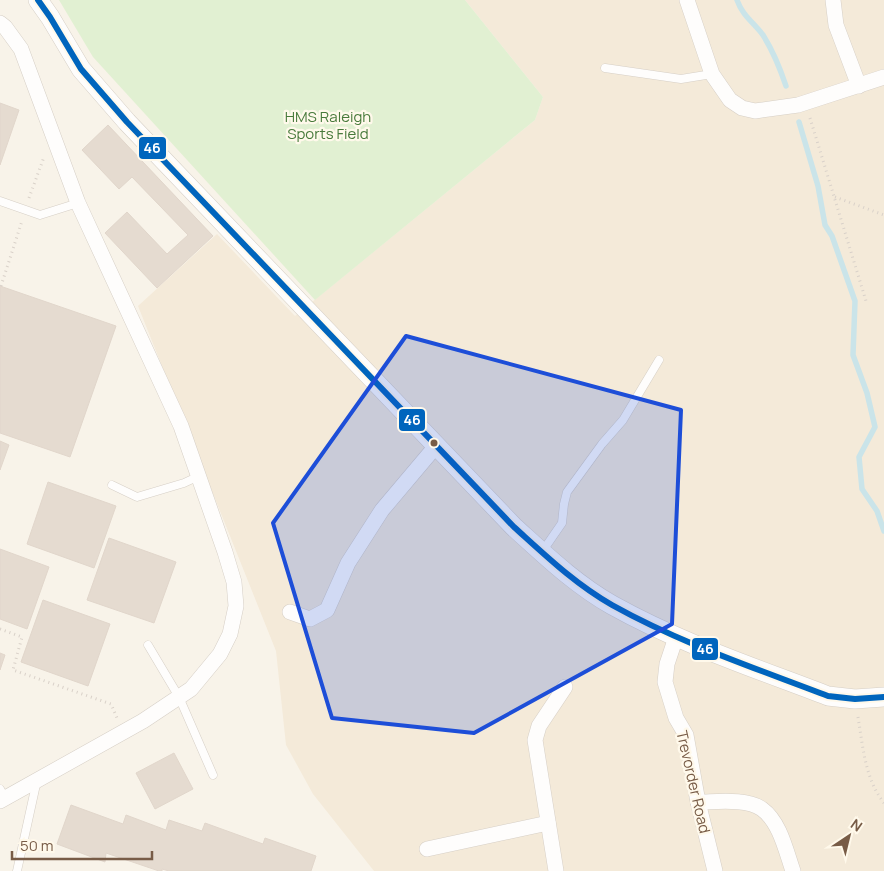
<svg xmlns="http://www.w3.org/2000/svg" width="884" height="871" font-family="Manrope,sans-serif">
	<style>
		.residential { fill: #f4ead9 }
		.green { fill: #e1f0d2 }
		.lines { fill: none; stroke-linecap: round; stroke-linejoin: round }
		.stream { stroke: #cae4e9; stroke-width: 5.5 }
		.building { fill: #e5dbd0; stroke: #e1d6cb }
		.service-casing { stroke: #d6cfc6; stroke-width: 9 }
		.minor-casing { stroke: #d6cfc6; stroke-width: 16 }
		.tertiary-casing { stroke: #d6cfc6; stroke-width: 20 }
		.path { stroke: #d9d1c9; stroke-width: 3; stroke-dasharray: 1 4; stroke-linecap: butt }
		.service { stroke: #fefdfc; stroke-width: 8 }
		.minor { stroke: #fefdfc; stroke-width: 15 }
		.tertiary { stroke: #fefdfc; stroke-width: 19 }
		.bus-1-casing { stroke: #fff9eb; stroke-width: 10 }
		.bus-1 { stroke: #0065bd; stroke-width: 6 }
		.marked { fill: #1d4ed8; fill-opacity: 0.2; stroke: #1d4ed8; stroke-width: 4; stroke-linejoin: round }
		.bus-dot { fill: #785c47; stroke: #fff9eb; stroke-width: 2 }
		.labels { text-anchor: middle; stroke-width: 4.5; stroke-linejoin: round; paint-order: stroke }
		.park-label { font-size: 15px; fill: #487a3b; stroke: #fff9eb }
		.street-label { font-size: 15px; fill: #785c47; stroke: #fff9eb }
		.line-badge { stroke: #fff9eb; stroke-width: 2 }
		.badge-label { font-size: 14px; text-anchor: middle; font-weight: bold; fill: #fff }
	</style>
	<rect width="100%" height="100%" fill="#f8f3e9"/>
	<!-- residential -->
	<polygon class="residential" points="465,0 884,0 884,871 374,871 313,794 286,745 276,651 138,306 217,234 295,316 535,120 543,97"/>
	<!-- green -->
	<polygon class="green" points="59,0 465,0 543,97 535,120 315,300 93,57"/>
	<g class="lines">
		<!-- stream -->
		<g class="stream">
			<path d="M 737,0 C 742,15 754,23 763,35 C 773,51 780,68 786,86"/>
			<polyline points="799,122 818,186 825,225 832,236 855,301 853,355 867,393 875,427 859,457 862,489 877,511 884,531"/>
		</g>
	</g>
	<!-- building -->
	<g class="building">
		<polygon points="0,103 19,110 0,165"/>
		<polygon points="108,125 213,236 157,288 105,233 127,212 167,254 188,235 132,177 119,189 82,150"/>
		<polygon points="0,286 116,326 70,457 0,433"/>
		<polygon points="0,441 9,445 0,470"/>
		<polygon points="48,482 116,506 94,568 27,544"/>
		<polygon points="109,538 176,562 154,623 87,600"/>
		<polygon points="0,549 49,567 27,629 0,619"/>
		<polygon points="43,600 110,624 88,686 21,662"/>
		<polygon points="0,653 5,655 0,670"/>
		<polygon points="174,753 193,789 155,809 136,773"/>
		<polygon points="71,805 123,824 126,815 166,830 169,820 202,831 205,823 263,844 265,838 316,856 311,871 169,871 162,869 162,871 159,871 106,853 105,862 57,844"/>
	</g>
	<g class="lines">
		<!-- service casing -->
		<g class="service-casing">
			<g id="service">
				<polyline points="605,68 681,79 712,74"/>
				<polyline points="0,201 40,215 78,203"/>
				<polyline points="112,485 137,497 184,483 199,476"/>
				<polyline points="542,552 562,523 564,504 567,492 602,444 623,420 659,360"/>
				<polyline points="148,645 179,697 213,775"/>
				<polyline points="0,789 5,798"/>
				<polyline points="17,871 37,780"/>
			</g>
		</g>
		<!-- minor casing -->
		<g class="minor-casing">
			<g id="minor">
				<polyline points="687,0 712,74 730,100 742,108 755,111 798,105 884,77"/>
				<polyline points="833,0 836,25 859,86"/>
				<polyline points="0,23 5,27 21,49 78,203 181,426 225,552 234,582 236,606 230,634 220,654 191,689 143,721 0,801"/>
				<polyline points="290,612 310,619 327,610 348,563 382,510 436,446"/>
				<polyline points="676,637 667,664 665,682 676,718 686,735 698,802 715,871"/>
				<path d="M 698,802 C 716,802 747,798 762,809 C 780,822 786,851 793,871"/>
				<polyline points="427,849 548,823"/>
				<polyline points="556,871 535,740 539,726 565,687"/>
			</g>
		</g>
		<!-- tertiary casing -->
		<g class="tertiary-casing">
			<path id="tertiary" d="M 38,0 L 50,17 L 81,69 L 127,122 L 514,527 C 545,555 575,584 612,605 C 680,643 755,668 828,696 L 855,699 L 884,697"/>
		</g>
		<!-- path -->
		<g class="path">
			<polyline points="810,118 866,301"/>
			<polyline points="835,197 884,215"/>
			<polyline points="29,198 44,157"/>
			<polyline points="1,286 22,221"/>
			<polyline points="0,629 22,637 13,670 111,704 117,718"/>
			<path d="M 858,717 C 863,747 865,779 884,803"/>
		</g>
		<!-- service -->
		<use href="#service" class="service"/>
		<!-- minor -->
		<use href="#minor" class="minor"/>
		<!-- tertiary -->
		<use href="#tertiary" class="tertiary"/>
		<!-- bus-1 casing -->
		<g class="bus-1-casing">
			<path id="bus-1" d="M 38,0 L 50,17 L 81,69 L 127,122 L 514,527 C 545,555 575,584 612,605 C 680,643 755,668 828,696 L 855,699 L 884,697"/>
		</g>
		<!-- bus-1 -->
		<use href="#bus-1" class="bus-1"/>
	</g>
	<!-- marked area -->
	<path class="marked" d="M 406,336 L 681,410 L 672,624 L 474,733 L 332,718 L 273,523 Z"/>
	<!-- markers -->
	<circle class="bus-dot" cx="434" cy="443" r="4.5"/>
	<g class="labels">
		<!-- park labels -->
		<g class="park-label">
			<text x="328" y="122">HMS Raleigh<tspan x="328" dy="17">Sports Field</tspan></text>
		</g>
		<!-- street labels -->
		<g class="street-label">
			<text transform="translate(693 782) rotate(77)" y="5">Trevorder Road</text>
		</g>
	</g>
	<g class="line-badge">
		<rect x="138" y="136" width="29" height="24" rx="5" fill="#0065bd"/>
		<rect x="398" y="408" width="28" height="24" rx="5" fill="#0065bd"/>
		<rect x="691" y="637" width="28" height="24" rx="5" fill="#0065bd"/>
	</g>
	<g class="badge-label">
		<text x="152" y="153">46</text>
		<text x="412" y="425">46</text>
		<text x="705" y="654">46</text>
	</g>
	<!-- north arrow -->
	<g transform="translate(849 836) rotate(35)" stroke="#fff9eb" stroke-width="4" paint-order="stroke">
	<path d="M0-4L9 19L0 12L-9 19Z" fill="#785c47"/>
	<text y="-8" font-size="14" font-weight="bold" text-anchor="middle" fill="#785c47">N</text>
	</g>
	<!-- scale -->
	<path d="M12 851v8h140v-8" fill="none" stroke="#785c47" stroke-width="2.5"/>
	<text x="20" y="851" font-size="15" fill="#785c47" stroke="#fff9eb" stroke-width="4" paint-order="stroke">50 m</text>
</svg>
